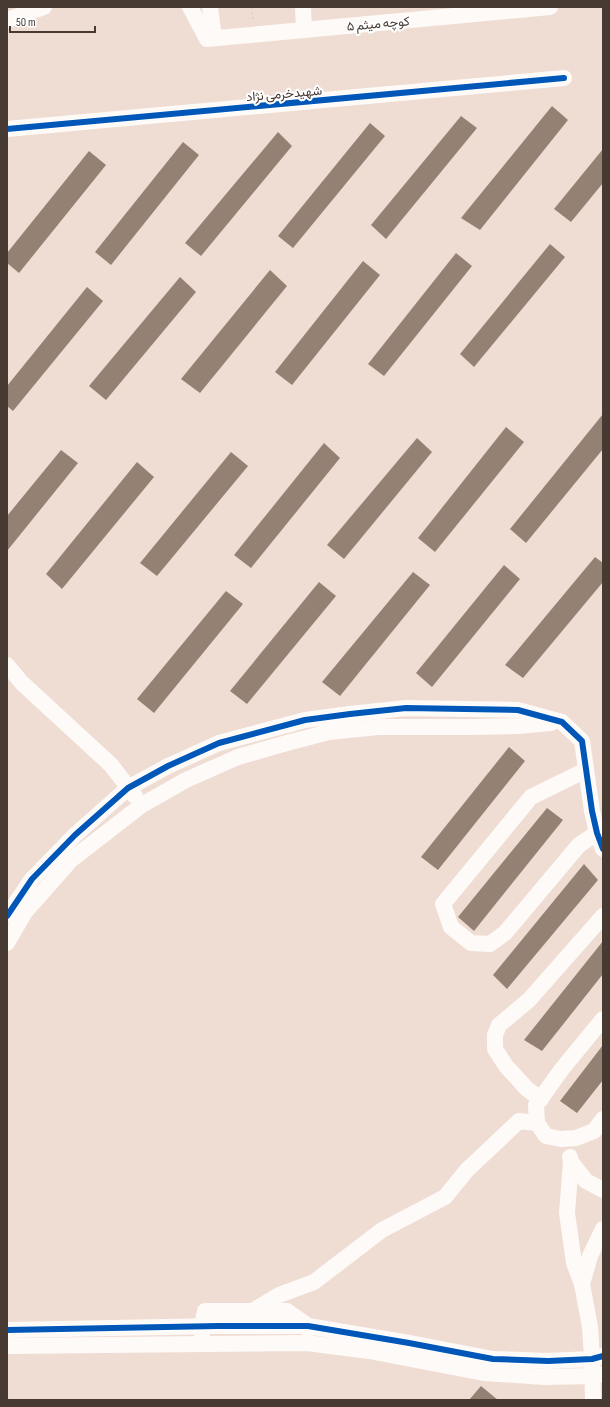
<svg xmlns="http://www.w3.org/2000/svg" width="610" height="1407" font-family="'Sofia Sans Condensed',Vazirmatn,sans-serif">
	<style>
		.building { fill: #958174 }
		.lines { fill: none; stroke-linecap: round; stroke-linejoin: round }
		.path { stroke: #d8d3d0; stroke-width: 2; stroke-dasharray: 2 3; stroke-linecap: butt }
		.minor { stroke: #fdfaf8; stroke-width: 16 }
		.cycleway-casing { stroke: #fff; stroke-width: 8 }
		.cycleway { stroke: #0057b8; stroke-width: 6 }
		.labels { text-anchor: middle; stroke-width: 4; stroke-linejoin: round; paint-order: stroke }
		.street-label { font-size: 13px; fill: #463a33; stroke: #fff }
	</style>
	<rect width="100%" height="100%" fill="#efdcd3"/>
	<!-- building -->
	<g class="building">
		<polygon points="552,106 568,120 480,230 461,218"/>
		<polygon points="461,116 477,128 386,239 371,225"/>
		<polygon points="370,123 385,136 293,248 278,236"/>
		<polygon points="278,132 292,146 201,256 185,243"/>
		<polygon points="183,142 199,155 111,265 95,252"/>
		<polygon points="603,149 603,183 571,222 554,209"/>
		<polygon points="89,151 106,165 19,273 7,263 7,253"/>
		<polygon points="550,244 565,257 474,367 460,354"/>
		<polygon points="456,253 472,266 384,376 368,364"/>
		<polygon points="363,261 380,275 292,385 275,372"/>
		<polygon points="270,270 287,286 200,393 181,379"/>
		<polygon points="180,277 196,292 106,400 89,386"/>
		<polygon points="87,287 103,301 13,411 7,406 7,386"/>
		<polygon points="603,414 603,449 526,543 510,529"/>
		<polygon points="506,427 524,442 435,552 418,538"/>
		<polygon points="417,438 432,452 344,559 327,545"/>
		<polygon points="324,443 340,458 251,568 234,555"/>
		<polygon points="61,450 78,463 7,551 7,516"/>
		<polygon points="231,452 248,466 157,576 140,563"/>
		<polygon points="137,462 154,477 62,589 46,574"/>
		<polygon points="595,557 603,563 603,582 523,678 505,665"/>
		<polygon points="504,565 520,579 432,687 416,673"/>
		<polygon points="413,572 430,585 340,696 322,682"/>
		<polygon points="319,582 336,596 247,704 230,691"/>
		<polygon points="226,591 243,604 154,713 137,699"/>
		<polygon points="509,747 525,761 438,870 421,857"/>
		<polygon points="547,808 563,820 474,931 458,917"/>
		<polygon points="584,864 598,880 507,989 493,975"/>
		<polygon points="603,941 603,974 542,1051 524,1040"/>
		<polygon points="603,1045 603,1080 577,1113 560,1101"/>
		<polygon points="481,1386 498,1400 469,1400"/>
	</g>
	<g class="lines">
		<!-- path -->
		<polyline class="path" points="252,7 253,21"/>
		<!-- minor -->
		<g class="minor">
			<polyline points="190,7 207,39 550,7"/>
			<polyline points="210,7 214,38"/>
			<polyline points="303,7 304,30"/>
			<polyline points="7,20 44,7"/>
			<polyline points="7,129 564,78"/>
			<polyline points="7,665 22,683 111,765 135,796"/>
			<polyline points="586,770 531,797 443,904 451,927 471,943 490,944 505,933 579,845 597,833"/>
			<polyline points="7,916 32,879 75,835 128,788 168,766 219,743 305,720 350,714 406,708 518,710 562,722 582,741 592,811 597,833 603,849"/>
			<polyline points="7,943 25,912 71,860 142,805 186,780 238,757 287,743 329,732 378,727 471,727 519,726 551,723"/>
			<polyline points="603,1019 562,1069 536,1105 537,1123 546,1136 561,1139 576,1138 594,1131 603,1119"/>
			<polyline points="541,1099 527,1089 506,1066 495,1049 495,1035 499,1025 529,1000 603,916"/>
			<polyline points="570,1157 571,1162 586,1181 603,1190"/>
			<polyline points="571,1162 567,1213 574,1263 582,1284"/>
			<polyline points="254,1310 279,1295 314,1282 382,1230 445,1197 467,1170 519,1121 537,1123"/>
			<polyline points="7,1330 218,1326 308,1326 409,1343 493,1359 548,1361 592,1359 603,1356"/>
			<polyline points="202,1337 202,1327 205,1311 287,1311 308,1326 308,1329"/>
			<polyline points="7,1346 307,1343 369,1351 484,1373 544,1377 593,1376 603,1374"/>
			<polyline points="593,1400 592,1359 590,1327 582,1284 590,1256 603,1229"/>
		</g>
		<!-- cycleway casing -->
		<g class="cycleway-casing">
			<g id="cycleway">
				<polyline points="7,129 564,78"/>
				<polyline points="7,916 32,879 75,835 128,788 168,766 219,743 305,720 350,714 406,708 518,710 562,722 582,741 592,811 597,833 603,849"/>
				<polyline points="7,1330 218,1326 308,1326 409,1343 493,1359 548,1361 592,1359 603,1356"/>
			</g>
		</g>
		<!-- cycleway -->
		<use href="#cycleway" class="cycleway"/>
	</g>
	<g class="labels">
		<!-- street labels -->
		<g class="street-label">
			<text transform="translate(378 23) rotate(-5)" y="5">کوچه میثم ۵</text>
			<text transform="translate(284 93) rotate(-5)" y="5">شهیدخرمی نژاد</text>
		</g>
	</g>
	<!-- border -->
	<rect width="610" height="1407" fill="none" stroke="#463a33" stroke-width="16"/>
	<!-- scale -->
	<path d="M10 26v6h85v-6" fill="none" stroke="#463a33" stroke-width="2"/>
	<text x="16" y="26" font-size="12" fill="#463a33" stroke="#ffffff" stroke-width="3" paint-order="stroke">50 m</text>
</svg>
